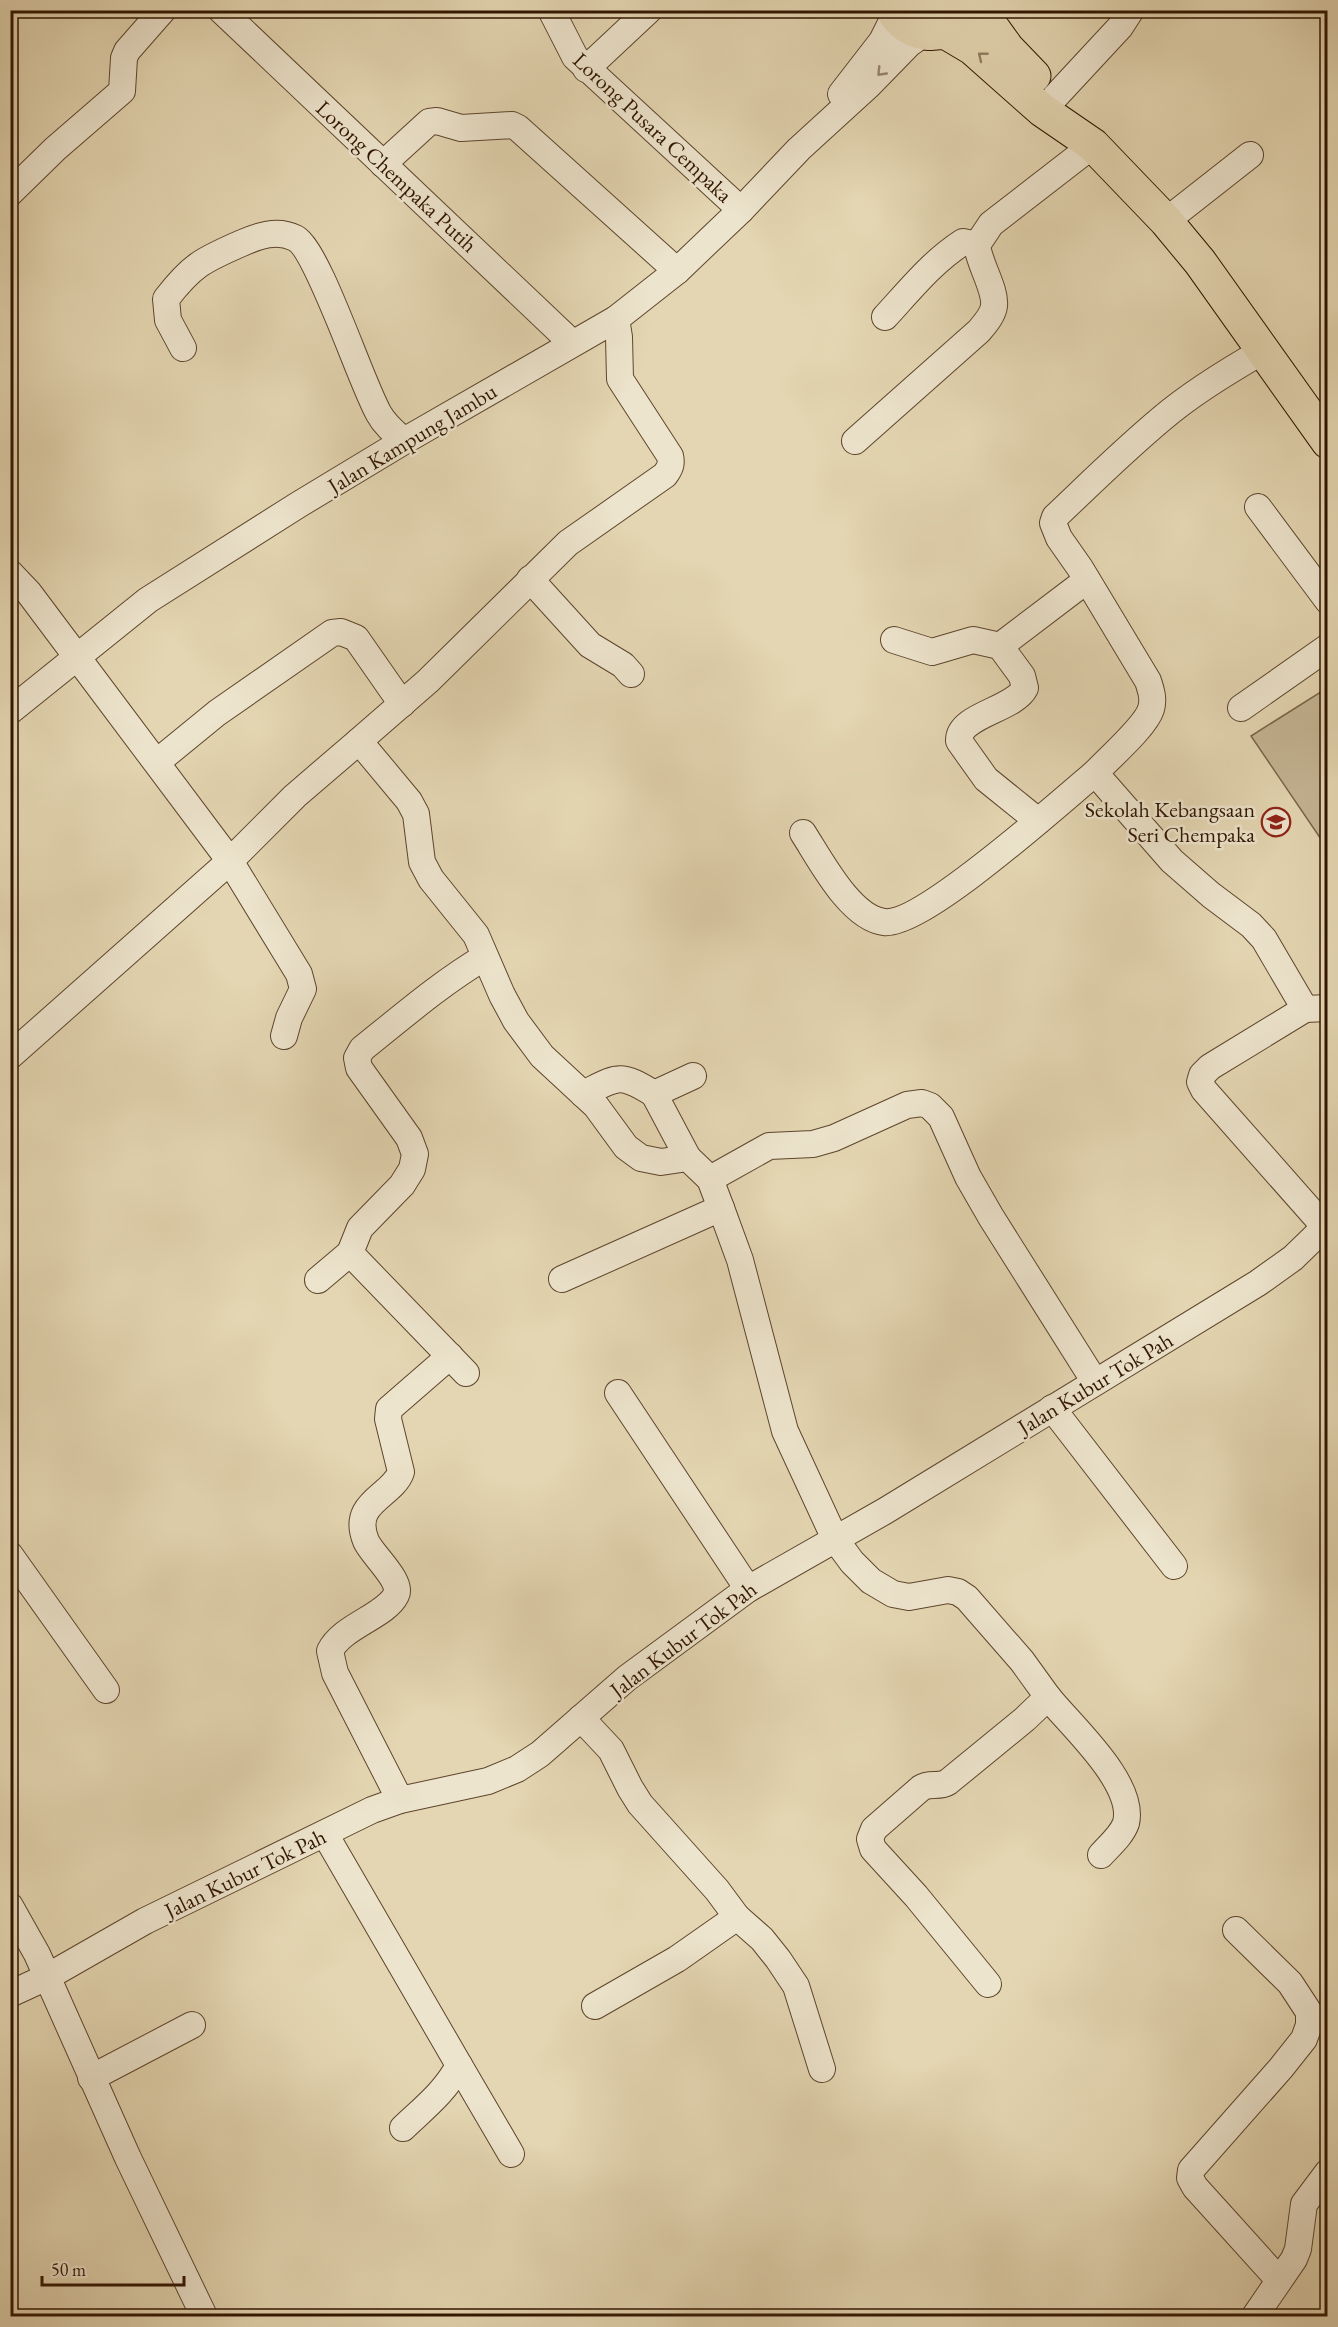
<svg xmlns="http://www.w3.org/2000/svg" width="1338" height="2327" font-family="'EB Garamond',serif">
	<style>
		.green { fill: #c5b594; stroke: #7a654a; stroke-width: 1.5 }
		.lines { fill: none; stroke-linecap: round; stroke-linejoin: round }
		.minor-casing { stroke: #5d452c; stroke-width: 28 }
		.major-casing { stroke: #301500; stroke-width: 35 }
		.minor { stroke: #ede4cd; stroke-width: 26 }
		.major { stroke: #e4d6b2; stroke-width: 33 }
		.oneway { stroke: #937f62 }
		.oneway2 { stroke: #988771 }
		.labels { text-anchor: middle; stroke-width: 5; stroke-linejoin: round; paint-order: stroke }
		.street-label { font-size: 22px; fill: #301500; stroke: #ede4cd }
		.poi-label { font-size: 22px; fill: #301500; stroke: #ede4cd; text-anchor: end }
	</style>
	<rect width="100%" height="100%" fill="#e4d6b2"/>
	<filter id="stains"><feTurbulence type="fractalNoise" baseFrequency=".00333" numOctaves="4"/><feColorMatrix values="0 0 0 0 .2 0 0 0 0 .09 0 0 0 0 .02 0 0 0 .5 -.17"/></filter>
	<radialGradient id="worn" r=".72"><stop offset=".6" stop-color="#630" stop-opacity="0"/><stop offset="1" stop-color="#630" stop-opacity=".3"/></radialGradient>
	<!-- green -->
	<polygon class="green" points="1327,688 1327,848 1251,736"/>
	<g class="lines">
		<!-- minor casing -->
		<g class="minor-casing">
			<g id="minor">
				<polyline points="221,10 572,343"/>
				<polyline points="551,10 575,57 741,210"/>
				<polyline points="586,69 649,10"/>
				<polyline points="841,94 882,41 895,15"/>
				<polyline points="1055,97 1120,27 1131,10"/>
				<polyline points="383,164 429,122 437,121 461,128 512,125 518,128 677,271"/>
				<polyline points="10,193 55,149 122,91 124,58 127,51 163,10"/>
				<polyline points="1166,221 1250,155"/>
				<path d="M 885,317 C 910,290 932,262 963,242 L 977,245"/>
				<path d="M 183,348 L 168,320 L 166,299 C 192,265 203,260 242,243 C 258,236 277,229 295,238 C 318,249 361,383 379,414 C 385,425 395,433 404,441"/>
				<path d="M 1264,350 C 1232,369 1200,388 1171,411 C 1130,444 1093,481 1055,517 L 1053,523 L 1059,538 L 1080,568 L 1148,681 C 1151,690 1154,699 1151,709 C 1146,726 1109,758 1095,773 L 1172,861 L 1211,895 L 1251,925 L 1264,939 L 1305,1009 L 1328,1008"/>
				<path d="M 855,441 L 979,331 C 984,325 993,315 994,306 C 996,289 979,264 977,245 L 991,224 L 1093,145"/>
				<polyline points="1258,507 1328,601"/>
				<path d="M 10,573 L 29,593 L 230,861 L 295,796 L 359,741 L 409,801 L 416,814 L 422,862 L 431,879 L 476,935 L 502,995 L 516,1021 L 542,1056 L 596,1106 L 626,1147 L 641,1158 L 661,1162 L 688,1158 L 710,1179 L 721,1208 L 740,1260 L 785,1431 L 835,1539 L 852,1562 L 871,1581 L 893,1594 L 909,1597 L 948,1590 L 958,1592 L 967,1598 L 1022,1661 L 1048,1697 L 1025,1719 L 948,1782 C 939,1788 930,1782 921,1788 L 874,1829 L 870,1839 L 873,1849 L 916,1896 L 988,1984"/>
				<polyline points="530,579 590,645 623,665 631,674"/>
				<path d="M 894,640 L 932,652 L 973,640 L 1000,646 L 1022,676 L 1025,688 C 1014,710 958,715 959,741 L 986,779 L 1038,821"/>
				<polyline points="1000,646 1087,580"/>
				<polyline points="1241,708 1328,647"/>
				<polyline points="10,711 148,600 298,505 404,441 616,319 677,271 741,210 799,149 868,86 909,44 924,33"/>
				<path d="M 359,741 L 428,681 L 568,543 L 665,475 C 670,468 672,464 670,456 L 620,379 L 619,337 L 616,319"/>
				<polyline points="157,762 217,713 332,633 341,632 356,638 402,704"/>
				<path d="M 803,833 C 820,859 850,918 884,922 C 922,927 1061,801 1095,773"/>
				<polyline points="1305,1009 1210,1067 1202,1075 1200,1082 1204,1090 1325,1227"/>
				<polyline points="10,1056 230,861 299,974 303,989 289,1018 284,1036"/>
				<path d="M 583,1094 C 618,1077 619,1072 654,1094 L 693,1076"/>
				<polyline points="654,1094 688,1158"/>
				<polyline points="710,1179 769,1146 813,1144 834,1138 907,1105 922,1103 930,1106 941,1117 968,1177 991,1217 1095,1382"/>
				<polyline points="562,1279 721,1208"/>
				<polyline points="318,1280 350,1253"/>
				<path d="M 466,1373 L 350,1253 L 360,1228 L 402,1185 L 412,1169 L 415,1154 L 409,1138 L 359,1068 L 357,1058 L 362,1049 C 402,1017 441,983 485,957"/>
				<polyline points="618,1393 748,1589"/>
				<polyline points="1052,1408 1174,1566"/>
				<polyline points="10,1555 106,1690"/>
				<path d="M 1048,1697 C 1070,1725 1136,1783 1126,1823 C 1122,1835 1109,1846 1101,1855"/>
				<polyline points="581,1718 611,1750 630,1788 640,1804 717,1890 737,1917 677,1959 595,2006"/>
				<path d="M 400,1800 L 335,1673 L 330,1651 C 342,1626 386,1616 396,1595 C 403,1581 372,1555 366,1541 C 350,1502 392,1497 401,1472 L 388,1419 L 389,1409 L 450,1356"/>
				<path d="M 325,1834 L 459,2065 C 446,2091 424,2108 403,2128"/>
				<polyline points="10,1906 37,1954 128,2158 204,2316"/>
				<polyline points="737,1917 762,1939 778,1959 796,1986 822,2069"/>
				<polyline points="1236,1930 1290,1983 1309,2012 1309,2025 1304,2039 1281,2068 1191,2170 1190,2178 1195,2187 1279,2280"/>
				<polyline points="10,1994 47,1977 145,1921 372,1810 400,1800 488,1781 517,1769 540,1754 627,1678 748,1589 885,1511 1258,1283 1293,1258 1328,1224"/>
				<polyline points="459,2065 511,2154"/>
				<polyline points="91,2078 192,2025"/>
				<polyline points="1255,2316 1294,2259 1298,2249 1304,2204 1328,2172"/>
			</g>
		</g>
		<!-- major casing -->
		<g class="major-casing">
			<g id="major">
				<path d="M 893,10 C 906,37 943,41 963,21"/>
				<polyline points="980,10 1008,49 1034,76"/>
				<polyline points="945,32 972,48 1042,110 1093,145 1166,221 1200,262 1328,442"/>
			</g>
		</g>
		<!-- minor -->
		<use href="#minor" class="minor"/>
		<!-- major -->
		<use href="#major" class="major"/>
	</g>
	<!-- one-way arrows -->
	<defs><path id="oneway-chevron" d="M-2-3.5L2.5 0L-2 3.5" fill="none" stroke-width="1.6" stroke-linecap="round" stroke-linejoin="round" transform="scale(1.5)"/></defs>
	<use class="oneway" href="#oneway-chevron" transform="translate(982 56) rotate(-141)"/>
	<use class="oneway2" href="#oneway-chevron" transform="translate(881 72) rotate(134)"/>
	<!-- icons -->
	<defs>
		<g id="school-ring" transform="scale(1.5)"><circle r="9.5" fill="#ede4cd" stroke="#8f2418" stroke-width="1.5"/><path d="M0-5L7-2L0 1L-7-2ZM-4 1L0 2.5L4 1V4Q0 6-4 4Z" fill="#8f2418"/></g>
	</defs>
	<g fill-rule="evenodd">
		<use href="#school-ring" x="1276" y="822"/>
	</g>
	<g class="labels">
		<!-- street labels -->
		<g class="street-label">
			<text transform="translate(653 127) rotate(43)" y="8">Lorong Pusara Cempaka</text>
			<text transform="translate(397 176) rotate(43)" y="8">Lorong Chempaka Putih</text>
			<text transform="translate(412 438) rotate(-31)" y="8">Jalan Kampung Jambu</text>
			<text transform="translate(1095 1383) rotate(-31)" y="8">Jalan Kubur Tok Pah</text>
			<text transform="translate(683 1639) rotate(-37)" y="8">Jalan Kubur Tok Pah</text>
			<text transform="translate(245 1873) rotate(-26)" y="8">Jalan Kubur Tok Pah</text>
		</g>
		<!-- poi labels -->
		<g class="poi-label">
			<text x="1255" y="817">Sekolah Kebangsaan<tspan x="1255" dy="25">Seri Chempaka</tspan></text>
		</g>
	</g>
	<!-- margin -->
	<rect width="1338" height="2327" fill="none" stroke="#e4d6b2" stroke-width="36"/>
	<rect x="12" y="12" width="1314" height="2303" fill="none" stroke="#301500" stroke-width="3"/>
	<rect x="18" y="18" width="1302" height="2291" fill="none" stroke="#301500" stroke-width="1.5"/>
	<!-- scale -->
	<path d="M42 2276v9h142v-9" fill="none" stroke="#301500" stroke-width="3"/>
	<text x="51" y="2276" font-size="18" fill="#301500" stroke="#ede4cd" stroke-width="4.5" paint-order="stroke">50 m</text>
	<rect width="100%" height="100%" filter="url(#stains)"/>
	<rect width="100%" height="100%" fill="url(#worn)"/>
</svg>
